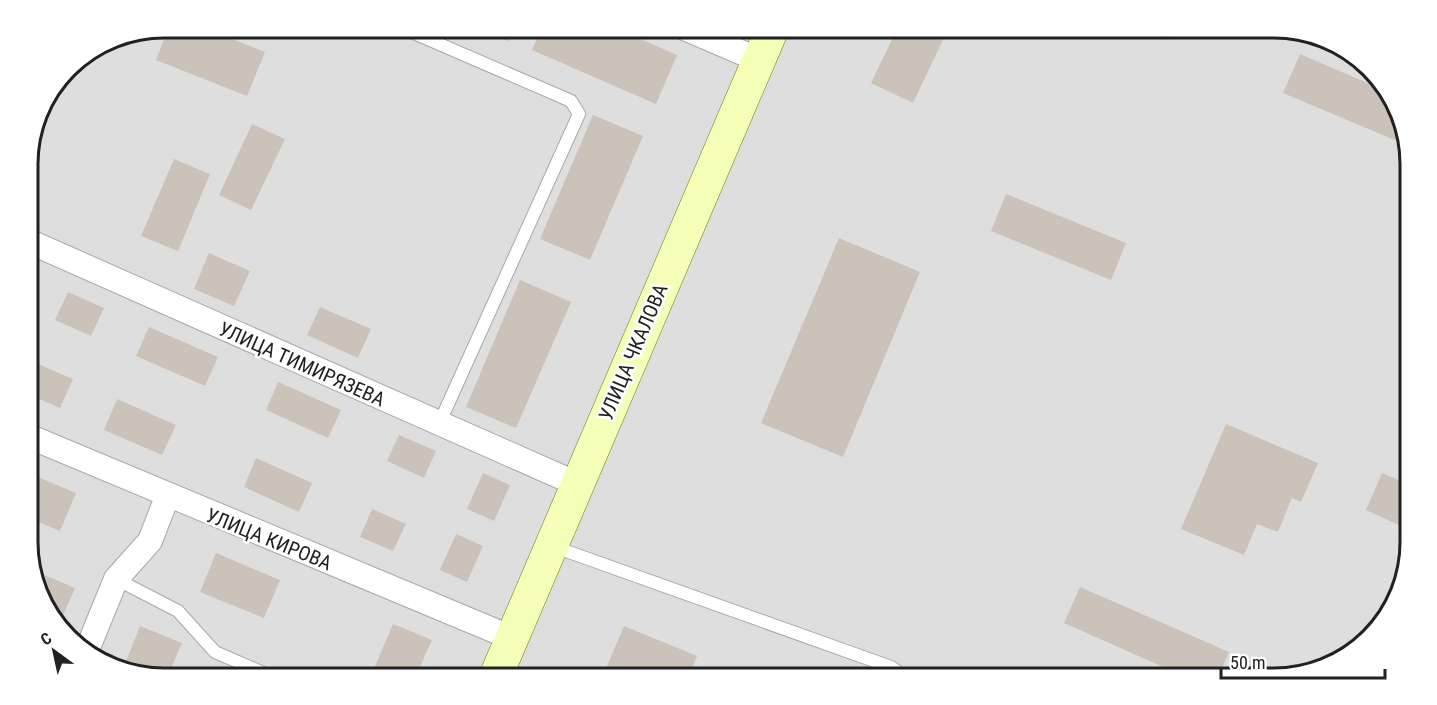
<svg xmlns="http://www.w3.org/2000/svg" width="1437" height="705" viewBox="0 0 1437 705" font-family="'Roboto Condensed',sans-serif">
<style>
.residential{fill:#dfdede}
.building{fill:#cbc2b9}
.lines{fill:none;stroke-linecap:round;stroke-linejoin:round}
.service-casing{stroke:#a8a8a8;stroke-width:14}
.minor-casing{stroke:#a8a8a8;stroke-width:26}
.secondary-casing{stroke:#688000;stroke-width:34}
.service{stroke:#fff;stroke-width:12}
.minor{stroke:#fff;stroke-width:24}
.secondary{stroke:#f6ffb8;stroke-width:33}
.labels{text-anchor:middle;stroke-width:5;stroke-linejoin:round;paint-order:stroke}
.street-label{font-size:20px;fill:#212121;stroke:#fff}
.rim{fill:none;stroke:#212121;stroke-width:3}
</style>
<rect width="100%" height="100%" fill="#f2efe7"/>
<path class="residential" d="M 164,27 L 1273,27 L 1334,41 L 1382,81 L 1409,146 L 1410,542 L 1396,602 L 1350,655 L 1282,678 L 164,678 L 103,664 L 55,624 L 28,560 L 27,154 L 41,103 L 73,61 L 112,37 Z"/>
<path class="building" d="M 169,27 L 202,27 L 265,52 L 247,96 L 156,60 Z
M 475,27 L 514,27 L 508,41 Z
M 542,27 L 613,27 L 677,55 L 656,104 L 532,50 Z
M 898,27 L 949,27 L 913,103 L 871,83 Z
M 1138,27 L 1174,27 L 1168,40 Z
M 1300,54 L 1386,91 L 1409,146 L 1283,93 Z
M 593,115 L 643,136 L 590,260 L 540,239 Z
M 252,124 L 285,139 L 251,210 L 219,195 Z
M 174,159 L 210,174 L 178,251 L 141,236 Z
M 1006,194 L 1126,243 L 1111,280 L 991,231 Z
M 839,238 L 920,272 L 843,457 L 761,423 Z
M 209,253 L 250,271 L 234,306 L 194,289 Z
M 520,280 L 571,302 L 516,428 L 466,407 Z
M 68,292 L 104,308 L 91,336 L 55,320 Z
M 320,307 L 371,329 L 358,358 L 307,335 Z
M 149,327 L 218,357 L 205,386 L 136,356 Z
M 38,364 L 73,379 L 60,408 L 28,394 L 28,387 Z
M 278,382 L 341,410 L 328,438 L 266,410 Z
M 117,399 L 176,425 L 162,455 L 104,430 Z
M 1226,424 L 1318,463 L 1301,502 L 1292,498 L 1278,532 L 1257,524 L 1244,555 L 1181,529 Z
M 399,435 L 436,451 L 424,478 L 387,461 Z
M 256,458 L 312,483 L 299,512 L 244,487 Z
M 28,473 L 76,493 L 60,531 L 28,518 Z
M 483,473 L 510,485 L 494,521 L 467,509 Z
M 1382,473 L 1410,485 L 1410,530 L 1366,510 Z
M 372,509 L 406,524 L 393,551 L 360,537 Z
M 456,534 L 483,546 L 467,582 L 440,570 Z
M 216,553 L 280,580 L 264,618 L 200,592 Z
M 35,571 L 75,588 L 58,627 L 55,624 Z
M 1080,587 L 1229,652 L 1218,678 L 1188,678 L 1064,623 Z
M 393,624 L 432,640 L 415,678 L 370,678 Z
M 140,626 L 182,643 L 167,678 L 123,669 Z
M 624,626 L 697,656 L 688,678 L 602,678 Z"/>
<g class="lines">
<g class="service-casing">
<path id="service" d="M 400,27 L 562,97 L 571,101 L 579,114 L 439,424
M 552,546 L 891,667 L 907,678
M 116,579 L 178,611 L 215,652 L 275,678"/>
</g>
<g class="minor-casing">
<path id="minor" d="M 682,27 L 759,60
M 28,241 L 577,484
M 28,436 L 512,638
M 87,650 L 116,579 L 150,541 L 167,497"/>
</g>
<g class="secondary-casing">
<path id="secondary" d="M 495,678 L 773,27"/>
</g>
<use href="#service" class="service"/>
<use href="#minor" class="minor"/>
<use href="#secondary" class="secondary"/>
</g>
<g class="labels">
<g class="street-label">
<text transform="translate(633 352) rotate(-67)" y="7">УЛИЦА ЧКАЛОВА</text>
<text transform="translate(302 364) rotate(24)" y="7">УЛИЦА ТИМИРЯЗЕВА</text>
<text transform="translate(269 539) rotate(22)" y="7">УЛИЦА КИРОВА</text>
</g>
</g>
<path d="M0 0H1437V705H0ZM164 38H1274A126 126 0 0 1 1400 164V542A126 126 0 0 1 1274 668H164A126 126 0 0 1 38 542V164A126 126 0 0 1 164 38Z" fill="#fff" fill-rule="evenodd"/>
<path class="rim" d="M164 38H1274A126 126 0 0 1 1400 164V542A126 126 0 0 1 1274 668H164A126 126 0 0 1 38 542V164A126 126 0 0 1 164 38Z"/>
<g transform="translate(54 651) rotate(327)" stroke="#ffffff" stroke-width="4.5" paint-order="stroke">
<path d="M0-4.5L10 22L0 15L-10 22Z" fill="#212121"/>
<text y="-9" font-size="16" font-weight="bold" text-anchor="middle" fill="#212121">С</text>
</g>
<path d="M1221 669v9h164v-9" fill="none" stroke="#212121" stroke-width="3"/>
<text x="1230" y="669" font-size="18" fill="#212121" stroke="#ffffff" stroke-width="4.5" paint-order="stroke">50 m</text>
</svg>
